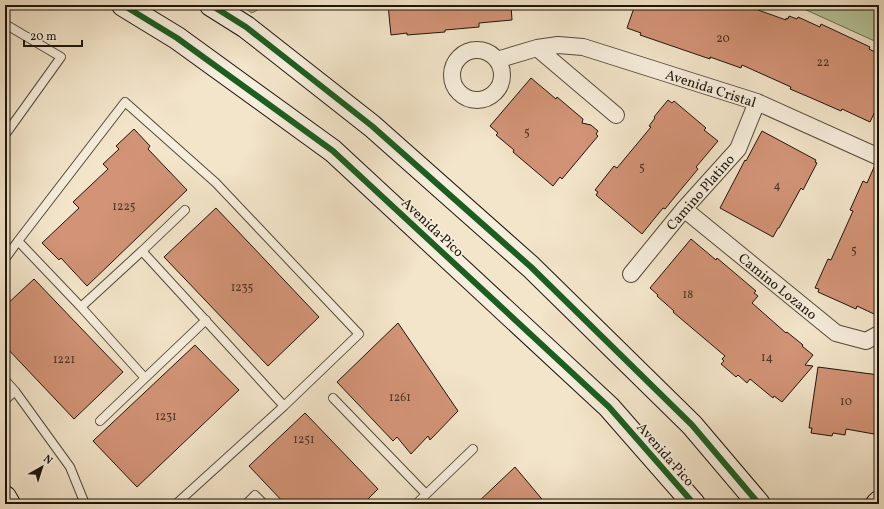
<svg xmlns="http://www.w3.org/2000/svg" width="884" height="509" viewBox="0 0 884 509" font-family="Vollkorn,serif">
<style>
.green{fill:#b5c69b;stroke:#6a6e53}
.building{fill:#d29376;stroke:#1e150b}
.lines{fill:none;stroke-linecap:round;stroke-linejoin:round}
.lane-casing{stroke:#53493b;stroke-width:10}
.street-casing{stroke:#53493b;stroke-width:18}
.secondary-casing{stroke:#1e150b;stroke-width:24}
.lane{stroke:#f7eedd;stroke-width:8}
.street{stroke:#f7eedd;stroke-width:16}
.secondary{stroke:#f7eedd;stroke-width:22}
.cycleway-casing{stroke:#f7eedd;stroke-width:8}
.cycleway{stroke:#1b5e20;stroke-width:6}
.labels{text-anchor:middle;stroke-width:3.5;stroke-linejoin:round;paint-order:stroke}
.number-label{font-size:12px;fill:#4b3426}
.street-label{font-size:14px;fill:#1e150b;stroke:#f7eedd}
</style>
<rect width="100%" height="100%" fill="#f3e5ca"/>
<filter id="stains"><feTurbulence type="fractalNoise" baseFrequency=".005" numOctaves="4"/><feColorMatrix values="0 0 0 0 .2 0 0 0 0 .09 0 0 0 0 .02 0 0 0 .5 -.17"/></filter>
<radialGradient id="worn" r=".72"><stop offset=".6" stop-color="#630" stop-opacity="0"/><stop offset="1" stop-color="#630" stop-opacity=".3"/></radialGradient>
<path class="green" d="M 240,5 L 266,5 L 252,13 Z
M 792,5 L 879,5 L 879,43 L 804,9 Z"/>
<path class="building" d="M 388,5 L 511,5 L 512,20 L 479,23 L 479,27 L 445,30 L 445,32 L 407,35 L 407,33 L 391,35 Z
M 635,5 L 760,5 L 758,10 L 786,20 L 786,18 L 788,19 L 789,16 L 797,19 L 798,17 L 820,27 L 821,24 L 870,47 L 869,49 L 879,54 L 879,103 L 870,122 L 842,109 L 841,111 L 809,97 L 790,89 L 791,87 L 742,65 L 741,68 L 710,57 L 710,59 L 640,35 L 641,33 L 627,28 Z
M 531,78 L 556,99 L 557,97 L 583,119 L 582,123 L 591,125 L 598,131 L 596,134 L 598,136 L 562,179 L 560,177 L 553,186 L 513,152 L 514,150 L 496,135 L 498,133 L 490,126 Z
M 668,100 L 672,103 L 674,101 L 706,128 L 704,130 L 718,141 L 696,167 L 698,169 L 678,193 L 665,209 L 663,208 L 642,234 L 596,195 L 598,192 L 595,190 L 614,166 L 617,168 L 651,127 L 649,126 L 655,118 L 654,117 Z
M 134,129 L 150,146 L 148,149 L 187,190 L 87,286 L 61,258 L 59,260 L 42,243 L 79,208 L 73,202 L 108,169 L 103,164 L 119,149 L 116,146 Z
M 762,131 L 816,160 L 815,162 L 817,163 L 803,190 L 801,188 L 779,228 L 778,228 L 773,237 L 720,208 L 745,160 L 746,161 Z
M 875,165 L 879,166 L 879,303 L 874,314 L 857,306 L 856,309 L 818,292 L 819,289 L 815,288 L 828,259 L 831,260 L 853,211 L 850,210 L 863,181 L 867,183 Z
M 216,208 L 319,317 L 268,366 L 164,257 Z
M 691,239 L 716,260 L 717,258 L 756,291 L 754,293 L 758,296 L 752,303 L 786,333 L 787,332 L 803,345 L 802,346 L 813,355 L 805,365 L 813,366 L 782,402 L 774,396 L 773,398 L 750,379 L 747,383 L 738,375 L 736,377 L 721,364 L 724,361 L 722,359 L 725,356 L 673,312 L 674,311 L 657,296 L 658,295 L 650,288 Z
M 34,279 L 123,372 L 74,419 L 5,346 L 5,306 Z
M 398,323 L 458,411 L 430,440 L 428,436 L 411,454 L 397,437 L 393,441 L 337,382 Z
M 195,345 L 239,390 L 137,487 L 93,441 Z
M 818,367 L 879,375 L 879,431 L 875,431 L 874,434 L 846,429 L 845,435 L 833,433 L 832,436 L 811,433 L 812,428 L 809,428 Z
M 305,413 L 378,489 L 363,504 L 285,504 L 249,466 Z
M 515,467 L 546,504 L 476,504 Z"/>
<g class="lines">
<g class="lane-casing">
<path id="lane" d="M 5,24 L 61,57 L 5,135
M 18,241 L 81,307 L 142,251 L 284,406
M 142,251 L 185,210
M 5,259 L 18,241 L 125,102 L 216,183 L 359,334 L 284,406 L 176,504
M 81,307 L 145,378
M 5,380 L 15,391 L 5,400
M 15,391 L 70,467 L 85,504
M 333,398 L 426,494
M 100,421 L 206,320
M 246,504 L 255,495 L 264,504
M 416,504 L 473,449"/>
</g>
<g class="street-casing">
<path id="street" d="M 537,48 L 616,115
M452 75a25 25 0 1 1 50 0a25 25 0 1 1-50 0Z
M 497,60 L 537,48 L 558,45 L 583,47 L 757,102 L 879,157
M 684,209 L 836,333 L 866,341 L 879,334
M 631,274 L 684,209 L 738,149 L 757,102"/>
</g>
<g class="secondary-casing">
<path id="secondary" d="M 123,5 L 177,38 L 333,151 L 609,407 L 694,504
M 211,5 L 246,27 L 372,126 L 531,267 L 692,425 L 759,504
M 5,497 L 9,504
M 877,504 L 879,502"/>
</g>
<use href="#lane" class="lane"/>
<use href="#street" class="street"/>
<use href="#secondary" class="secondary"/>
<g class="cycleway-casing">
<path id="cycleway" d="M 123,5 L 177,38 L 333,151 L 609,407 L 694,504
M 211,5 L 246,27 L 372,126 L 531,267 L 692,425 L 759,504"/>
</g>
<use href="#cycleway" class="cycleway"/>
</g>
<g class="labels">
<g class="number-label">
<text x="723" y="42">20</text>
<text x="823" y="66">22</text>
<text x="527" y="136">5</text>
<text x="642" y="171">5</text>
<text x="777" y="189">4</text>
<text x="124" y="210">1225</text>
<text x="854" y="254">5</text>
<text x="242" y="291">1235</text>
<text x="688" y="298">18</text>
<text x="767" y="361">14</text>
<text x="64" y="363">1221</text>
<text x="400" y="401">1261</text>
<text x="846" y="405">10</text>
<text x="166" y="420">1231</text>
<text x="304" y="443">1251</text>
</g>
<g class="street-label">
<text transform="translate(711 88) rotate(18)" y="5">Avenida Cristal</text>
<text transform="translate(700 192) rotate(-49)" y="5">Camino Platino</text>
<text transform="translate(433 227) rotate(43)" y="5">Avenida Pico</text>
<text transform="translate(778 286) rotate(39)" y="5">Camino Lozano</text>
<text transform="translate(666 454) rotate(49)" y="5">Avenida Pico</text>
</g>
</g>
<rect width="884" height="509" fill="none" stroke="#f3e5ca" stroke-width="20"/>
<rect x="6" y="6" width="872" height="497" fill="none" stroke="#1e150b" stroke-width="2"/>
<rect x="10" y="10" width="864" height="489" fill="none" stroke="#1e150b"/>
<g transform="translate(42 467) rotate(39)" stroke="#f7eedd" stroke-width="3" paint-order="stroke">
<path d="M0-3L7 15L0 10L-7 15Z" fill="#1e150b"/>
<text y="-6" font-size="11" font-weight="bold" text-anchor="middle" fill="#1e150b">N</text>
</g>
<path d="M24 40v6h58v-6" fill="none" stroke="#1e150b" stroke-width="2"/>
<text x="30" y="40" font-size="12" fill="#1e150b" stroke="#f7eedd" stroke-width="3" paint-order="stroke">20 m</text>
<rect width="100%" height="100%" filter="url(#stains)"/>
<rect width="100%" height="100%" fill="url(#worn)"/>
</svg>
